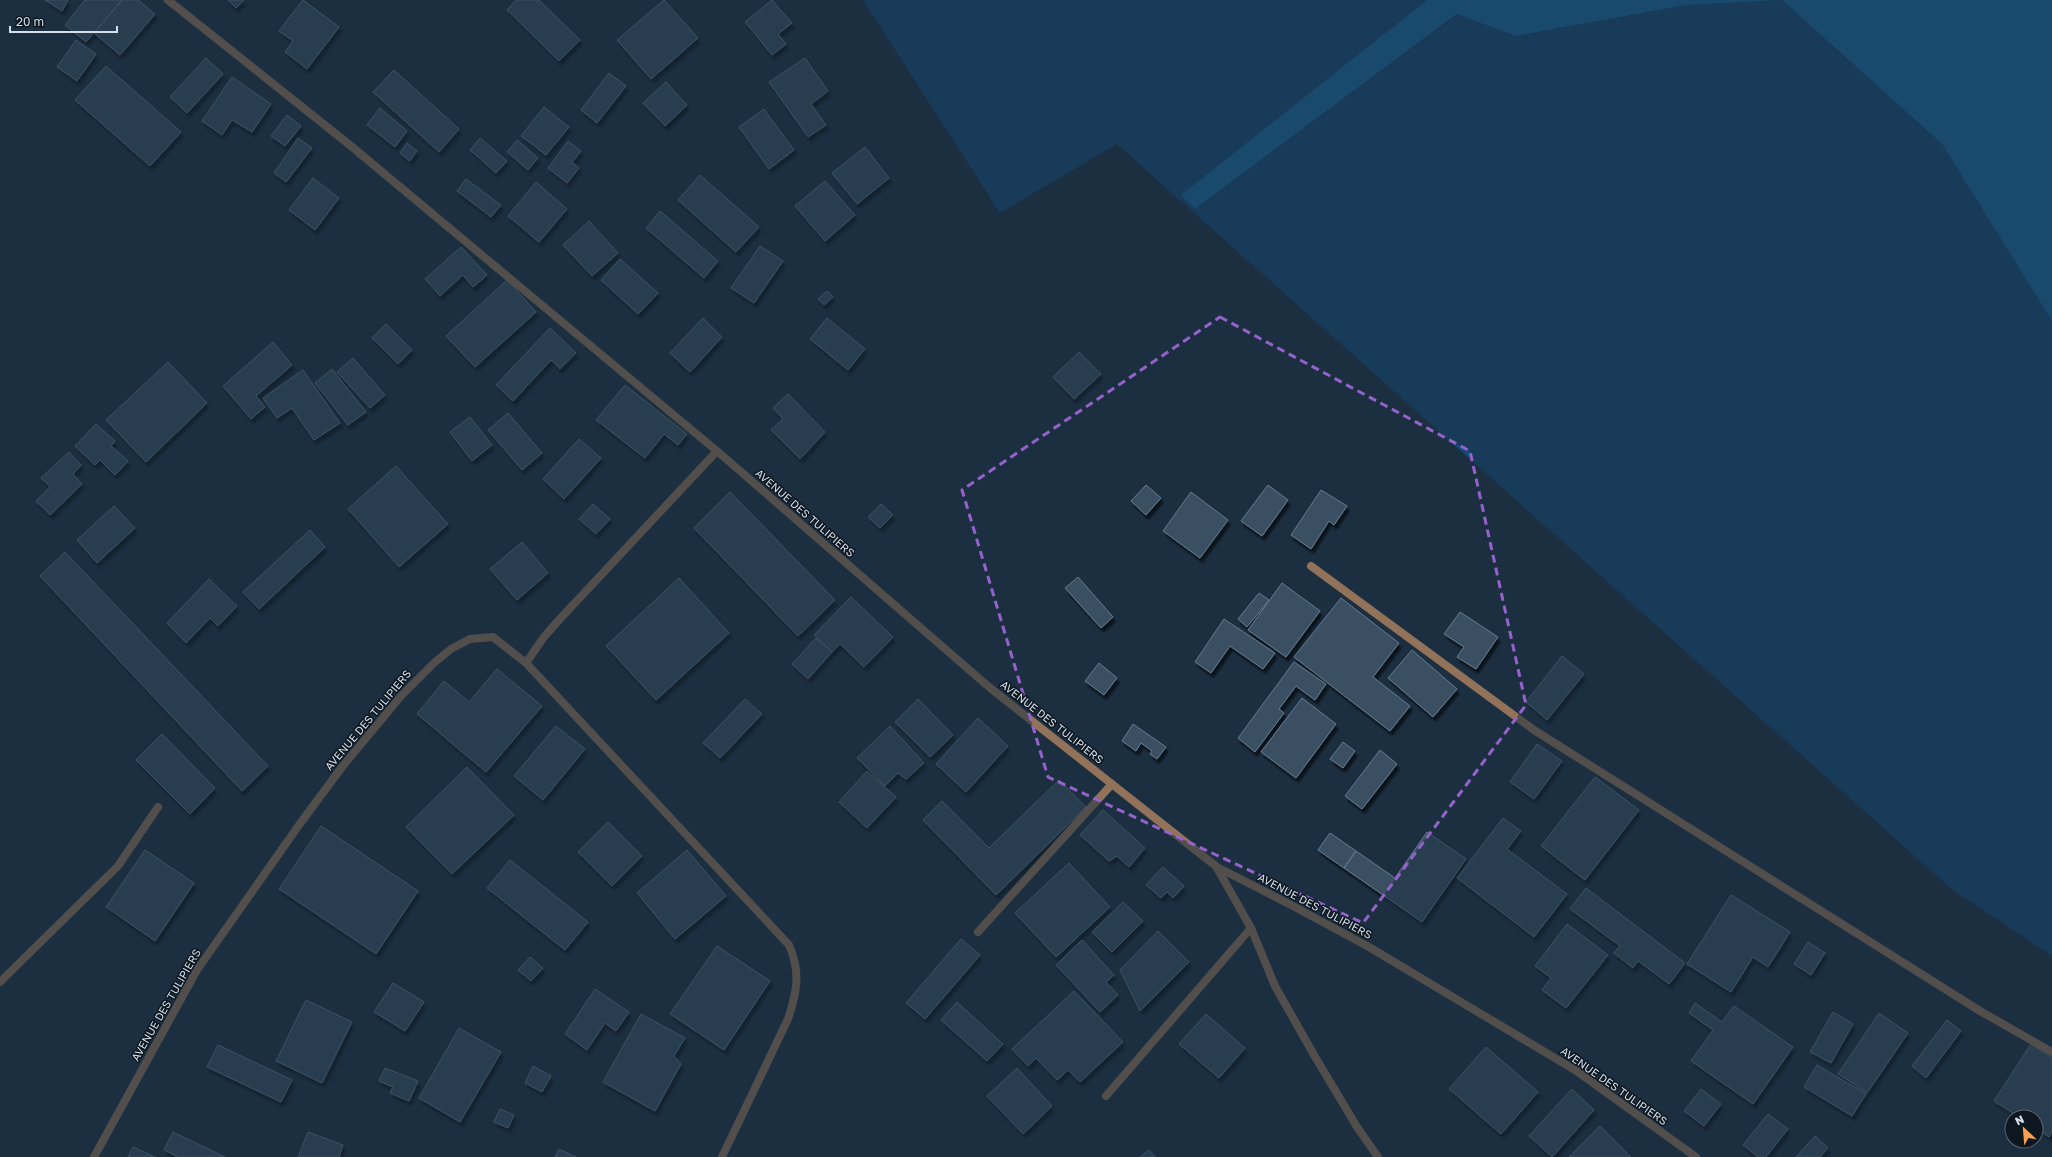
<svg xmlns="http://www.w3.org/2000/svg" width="2052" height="1157" viewBox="0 0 2052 1157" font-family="'Golos Text',sans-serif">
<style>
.green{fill:#124a75}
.water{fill:#1968a4}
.building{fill:#3a4f62;stroke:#657b90;filter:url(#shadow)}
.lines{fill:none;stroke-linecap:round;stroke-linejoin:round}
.service{stroke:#92735a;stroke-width:8}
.minor{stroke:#92735a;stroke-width:8}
.marked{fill:none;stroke:#9562cc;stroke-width:3;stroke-dasharray:8 5;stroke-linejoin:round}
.labels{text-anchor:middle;stroke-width:3;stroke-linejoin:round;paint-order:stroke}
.street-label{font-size:11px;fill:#d3dfeb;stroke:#0e171f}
</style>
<defs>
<filter id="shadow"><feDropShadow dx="2.5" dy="4.5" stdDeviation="1" flood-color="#0009"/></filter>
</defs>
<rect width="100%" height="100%" fill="#1c2f41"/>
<path class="green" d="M 863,0 L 1427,0 L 1182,195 L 1195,209 L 1458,14 L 1517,36 L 1687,5 L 1782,0 L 1942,144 L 2052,321 L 2052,956 L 1954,891 L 1117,144 L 1000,213 Z"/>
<path class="water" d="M 1427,0 L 2052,0 L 2052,321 L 1942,144 L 1782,0 L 1687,5 L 1516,36 L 1457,14 L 1195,209 L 1181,195 Z"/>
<path class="building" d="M 45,0 L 68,0 L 62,11 Z
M 85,0 L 122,0 L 86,42 L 65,25 Z
M 122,0 L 138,0 L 155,14 L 120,55 L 94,33 Z
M 228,0 L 244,0 L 236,8 Z
M 303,0 L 339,27 L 307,69 L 285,52 L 293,41 L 279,31 Z
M 516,0 L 539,0 L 580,40 L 559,61 L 507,10 Z
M 664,0 L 698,38 L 651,79 L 617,40 Z
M 772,0 L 792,23 L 778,34 L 786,44 L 772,55 L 745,22 Z
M 76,40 L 96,54 L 77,81 L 57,67 Z
M 206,58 L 223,74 L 187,113 L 170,97 Z
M 805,58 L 828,91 L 811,104 L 826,125 L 808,137 L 769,82 Z
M 106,66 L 181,132 L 150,166 L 75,100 Z
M 394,70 L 459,129 L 439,152 L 373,92 Z
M 609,73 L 626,86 L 597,123 L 581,110 Z
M 232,77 L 271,104 L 252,132 L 232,120 L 222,135 L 202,121 Z
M 666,82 L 687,105 L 665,126 L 643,103 Z
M 544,107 L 569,127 L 546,155 L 521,136 Z
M 380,108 L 407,131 L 395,147 L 367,125 Z
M 764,109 L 794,150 L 769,169 L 739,127 Z
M 287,115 L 301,126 L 285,146 L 271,136 Z
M 298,138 L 312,148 L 286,182 L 274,173 Z
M 480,138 L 507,161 L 496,173 L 470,150 Z
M 517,140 L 538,158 L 528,170 L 507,152 Z
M 568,141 L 581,151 L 572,162 L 579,168 L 567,183 L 548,168 Z
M 407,143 L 417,151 L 410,161 L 400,153 Z
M 865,147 L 889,178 L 857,204 L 832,173 Z
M 700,175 L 759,227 L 736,252 L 678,200 Z
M 313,178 L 339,198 L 315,230 L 289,210 Z
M 466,179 L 501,205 L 491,217 L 457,191 Z
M 825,181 L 855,215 L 825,241 L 795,206 Z
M 536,182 L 567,209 L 539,242 L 508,216 Z
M 660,211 L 718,261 L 704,278 L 646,228 Z
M 589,221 L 618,253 L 592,276 L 563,245 Z
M 760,246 L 783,261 L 754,303 L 731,288 Z
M 461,247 L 487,275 L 473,287 L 463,275 L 440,296 L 425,279 Z
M 620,259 L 658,293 L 638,314 L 601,280 Z
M 507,280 L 536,312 L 475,367 L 446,336 Z
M 827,291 L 833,297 L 824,305 L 818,299 Z
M 703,318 L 722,337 L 690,372 L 670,353 Z
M 827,318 L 865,349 L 848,370 L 810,339 Z
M 386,324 L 412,350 L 398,364 L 372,338 Z
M 550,328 L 576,353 L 560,369 L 551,360 L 513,401 L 496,385 Z
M 273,342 L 292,365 L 256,396 L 265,407 L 251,419 L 223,386 Z
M 1079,352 L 1101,374 L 1074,399 L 1053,377 Z
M 353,358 L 385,395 L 370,408 L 337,372 Z
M 168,362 L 207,403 L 146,462 L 106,420 Z
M 332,369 L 366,412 L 348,425 L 315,383 Z
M 303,370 L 340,423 L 314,440 L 292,408 L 277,418 L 263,398 Z
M 625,385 L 687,434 L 678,445 L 664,434 L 645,458 L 596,420 Z
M 788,394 L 825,432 L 800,459 L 771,430 L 783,419 L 773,408 Z
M 508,413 L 542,453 L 522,470 L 488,430 Z
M 470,417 L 492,445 L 472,461 L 450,432 Z
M 96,424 L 115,441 L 111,446 L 128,461 L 115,475 L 100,460 L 95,465 L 75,446 Z
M 579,439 L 601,458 L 564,499 L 543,479 Z
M 69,452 L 81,465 L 73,474 L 82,484 L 50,515 L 36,501 L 50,487 L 41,478 Z
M 396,466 L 448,524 L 399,567 L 348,509 Z
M 1146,485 L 1161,498 L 1146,515 L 1131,501 Z
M 1268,485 L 1288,500 L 1262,536 L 1241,521 Z
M 1321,490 L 1347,506 L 1334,525 L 1329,521 L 1311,549 L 1291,535 Z
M 730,492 L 835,600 L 798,636 L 694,528 Z
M 1191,492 L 1228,520 L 1200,558 L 1163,531 Z
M 593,504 L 610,519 L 596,534 L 579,519 Z
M 881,504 L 893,515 L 880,528 L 868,517 Z
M 114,506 L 135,528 L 97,563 L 77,540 Z
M 310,530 L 325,547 L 259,609 L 243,592 Z
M 522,542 L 548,573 L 517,600 L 490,569 Z
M 65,552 L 268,766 L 242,791 L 40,576 Z
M 1078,577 L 1113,617 L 1101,628 L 1065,588 Z
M 679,578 L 729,633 L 656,700 L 606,646 Z
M 209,579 L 237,606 L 218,626 L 210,618 L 186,643 L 167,623 Z
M 1282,583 L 1320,611 L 1286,657 L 1248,630 Z
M 1259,593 L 1269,600 L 1247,627 L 1238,619 Z
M 851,597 L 893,637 L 864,667 L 840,644 L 832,652 L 814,635 Z
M 1341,598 L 1399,643 L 1373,677 L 1410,706 L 1390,731 L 1294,657 Z
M 1460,612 L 1498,637 L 1476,669 L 1457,657 L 1464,647 L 1444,634 Z
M 1224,619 L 1275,653 L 1263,669 L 1230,646 L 1211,673 L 1195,662 Z
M 816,638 L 832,652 L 808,679 L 792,664 Z
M 1412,650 L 1457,689 L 1433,717 L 1388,678 Z
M 1562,656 L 1584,674 L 1547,720 L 1526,702 Z
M 1294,662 L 1326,684 L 1315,700 L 1296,686 L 1279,709 L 1284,713 L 1255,752 L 1238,738 Z
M 1099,663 L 1117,678 L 1104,695 L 1085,681 Z
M 497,669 L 542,706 L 486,772 L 417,714 L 444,681 L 469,702 Z
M 1302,698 L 1336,724 L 1296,778 L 1261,752 Z
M 745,699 L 762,714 L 720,758 L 703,743 Z
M 918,699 L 953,735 L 930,757 L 895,722 Z
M 978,718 L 1008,746 L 966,792 L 936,764 Z
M 1133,724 L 1166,747 L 1157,759 L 1150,754 L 1152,751 L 1141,743 L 1136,751 L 1122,741 Z
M 556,726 L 585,749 L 543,800 L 514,776 Z
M 890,726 L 924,763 L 906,779 L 898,773 L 885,786 L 857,758 Z
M 162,734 L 215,788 L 190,814 L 136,760 Z
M 1343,742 L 1355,751 L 1343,768 L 1330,759 Z
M 1537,744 L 1562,761 L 1534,799 L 1510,782 Z
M 1380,750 L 1397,764 L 1362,809 L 1345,796 Z
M 467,767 L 514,815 L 452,874 L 406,827 Z
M 867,771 L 896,797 L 867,828 L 839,802 Z
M 1595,777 L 1639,810 L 1585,880 L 1541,846 Z
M 1059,780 L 1086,807 L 996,895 L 923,820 L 942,801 L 989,848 Z
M 1103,810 L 1145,848 L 1129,867 L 1117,856 L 1109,861 L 1080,835 Z
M 1503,818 L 1521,831 L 1507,849 L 1567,894 L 1534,937 L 1457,878 Z
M 608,822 L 642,856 L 612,886 L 578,852 Z
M 321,826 L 418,891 L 376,954 L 279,889 Z
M 1427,832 L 1466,859 L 1422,922 L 1344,868 L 1356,851 L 1395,878 Z
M 1330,833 L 1356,851 L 1344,868 L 1318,850 Z
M 145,850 L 194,883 L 155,941 L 106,907 Z
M 687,850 L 726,896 L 675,939 L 637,893 Z
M 510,860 L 588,922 L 565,950 L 487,888 Z
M 1069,863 L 1110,907 L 1056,957 L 1015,913 Z
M 1163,867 L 1184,886 L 1173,898 L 1167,892 L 1161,898 L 1146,885 Z
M 1586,888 L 1685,963 L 1669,984 L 1638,961 L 1633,968 L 1614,953 L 1620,946 L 1570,909 Z
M 1731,895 L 1790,932 L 1768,967 L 1753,957 L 1731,992 L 1687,964 Z
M 1123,902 L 1143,921 L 1112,952 L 1092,932 Z
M 1567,924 L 1608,955 L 1566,1008 L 1542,990 L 1551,978 L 1535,966 Z
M 1158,931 L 1189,962 L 1140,1011 L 1120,970 Z
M 961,939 L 980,955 L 925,1019 L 906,1003 Z
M 1082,940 L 1114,975 L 1106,982 L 1118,995 L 1100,1012 L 1056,965 Z
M 1808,942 L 1825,953 L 1811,975 L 1794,964 Z
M 717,946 L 770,981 L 724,1050 L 670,1014 Z
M 530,957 L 543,968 L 531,981 L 518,970 Z
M 393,983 L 424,1002 L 405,1031 L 374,1012 Z
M 595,989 L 629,1012 L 616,1031 L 605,1023 L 587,1050 L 565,1034 Z
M 1074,991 L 1123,1042 L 1080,1082 L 1068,1070 L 1057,1080 L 1036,1058 L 1028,1066 L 1012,1049 Z
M 306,1000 L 352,1022 L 322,1083 L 276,1061 Z
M 957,1002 L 1003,1044 L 987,1061 L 941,1020 Z
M 1695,1003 L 1722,1022 L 1734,1006 L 1793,1047 L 1753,1104 L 1691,1061 L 1713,1030 L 1689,1013 Z
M 1833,1012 L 1853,1024 L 1831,1063 L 1810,1052 Z
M 1879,1013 L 1908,1033 L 1867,1093 L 1838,1074 Z
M 641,1014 L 685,1038 L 674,1056 L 681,1064 L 655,1111 L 603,1082 Z
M 1206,1014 L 1245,1048 L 1219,1078 L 1179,1044 Z
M 1947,1020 L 1961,1031 L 1926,1078 L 1912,1066 Z
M 459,1028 L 501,1052 L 460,1122 L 419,1098 Z
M 2031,1044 L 2052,1058 L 2052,1132 L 2049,1137 L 2036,1128 L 2036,1117 L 2019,1117 L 1994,1101 Z
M 218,1045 L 292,1080 L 281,1102 L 207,1067 Z
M 1486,1047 L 1538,1092 L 1501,1134 L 1449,1089 Z
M 1817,1065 L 1866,1094 L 1852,1116 L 1804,1087 Z
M 533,1066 L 551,1076 L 542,1092 L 525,1083 Z
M 385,1068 L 418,1081 L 409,1101 L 390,1093 L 393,1087 L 379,1081 Z
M 1017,1068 L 1052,1106 L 1023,1134 L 987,1096 Z
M 1572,1089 L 1594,1110 L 1552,1157 L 1529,1136 Z
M 1701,1089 L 1721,1104 L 1704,1126 L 1684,1111 Z
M 500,1109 L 514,1115 L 508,1128 L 494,1122 Z
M 1768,1114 L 1788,1129 L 1766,1157 L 1758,1157 L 1743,1145 Z
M 1600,1126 L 1631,1157 L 1569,1157 Z
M 173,1132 L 225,1157 L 178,1157 L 164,1150 Z
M 308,1132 L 343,1145 L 339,1157 L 298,1157 Z
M 1815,1136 L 1828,1148 L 1820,1157 L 1796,1157 Z
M 133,1147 L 155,1157 L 128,1157 Z
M 559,1149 L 576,1157 L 555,1157 Z
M 1149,1150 L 1155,1157 L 1140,1157 Z"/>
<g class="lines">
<path class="service" d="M 978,932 L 1112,784
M 0,982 L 118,866 L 158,807
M 1106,1096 L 1251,928"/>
<path class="minor" d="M 168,0 L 351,146 L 717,451 L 989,687 L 1217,867 L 1293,906 L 1369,947 L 1575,1070 L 1696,1157
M 1311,566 L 1534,730 L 1980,1011 L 2052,1052
M 526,663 L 544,637 L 558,621 L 717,451
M 1217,868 L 1251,928 L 1275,986 L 1314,1055 L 1357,1127 L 1378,1157
M 94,1157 L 197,970 L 299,825 L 342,767 L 401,696 L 435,662 L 451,649 L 470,639 L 493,637 L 526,663 L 789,945 C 801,972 797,992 788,1019 L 722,1157"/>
</g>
<path d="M0 0H2052V1157H0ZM 1220,317 L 1470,451 L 1526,705 L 1363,923 L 1048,777 L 962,490 Z" fill="#1c2f41" fill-opacity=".55" fill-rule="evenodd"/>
<path class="marked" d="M 1220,317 L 1470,451 L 1526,705 L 1363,923 L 1048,777 L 962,490 Z"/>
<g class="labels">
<g class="street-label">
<text transform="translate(805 513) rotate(41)" y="4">AVENUE DES TULIPIERS</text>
<text transform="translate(368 720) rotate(-50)" y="4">AVENUE DES TULIPIERS</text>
<text transform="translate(1052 722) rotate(38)" y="4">AVENUE DES TULIPIERS</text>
<text transform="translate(1315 906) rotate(28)" y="4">AVENUE DES TULIPIERS</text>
<text transform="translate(166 1005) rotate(-60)" y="4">AVENUE DES TULIPIERS</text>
<text transform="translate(1614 1086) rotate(35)" y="4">AVENUE DES TULIPIERS</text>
</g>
</g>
<g transform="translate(2024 1129) rotate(334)"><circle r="19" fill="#0e171f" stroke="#5d6771"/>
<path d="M0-3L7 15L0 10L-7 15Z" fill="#fa9f4f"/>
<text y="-6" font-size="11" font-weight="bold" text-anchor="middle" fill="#d3dfeb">N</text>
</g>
<path d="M10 26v6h107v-6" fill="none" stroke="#d3dfeb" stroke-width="2"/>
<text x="16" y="26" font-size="12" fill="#d3dfeb" stroke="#0e171f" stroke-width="3" paint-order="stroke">20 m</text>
</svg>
